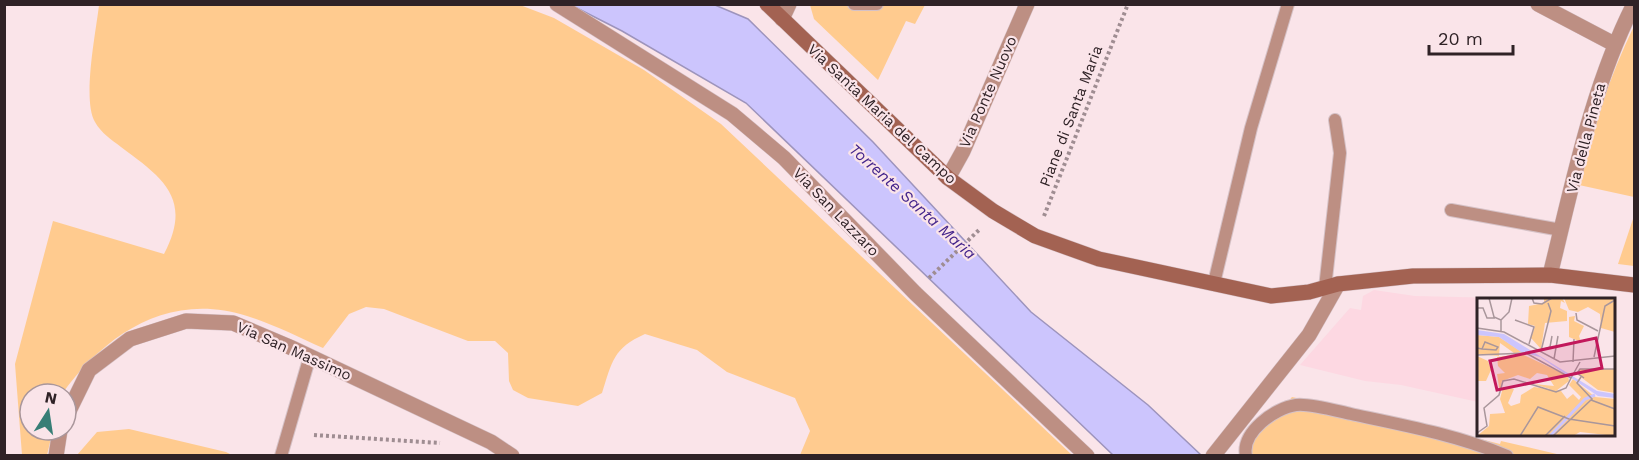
<svg xmlns="http://www.w3.org/2000/svg" width="1639" height="460" viewBox="0 0 1639 460" font-family="'Work Sans',sans-serif">
<style>
.built{fill:#fdd8e2}
.green{fill:#ffcb8f}
.water{fill:#ccc5fd;stroke:#9d94bc;stroke-width:1.5}
.lines{fill:none;stroke-linecap:round;stroke-linejoin:round}
.lane-casing{stroke:#d5c1c6;stroke-width:14}
.street-casing{stroke:#d5c1c6;stroke-width:16}
.secondary-casing{stroke:#d5c1c6;stroke-width:16}
.path{stroke:#9f8d92;stroke-width:4;stroke-dasharray:3 3;stroke-linecap:butt}
.lane{stroke:#bd8f83;stroke-width:12}
.street{stroke:#bd8f83;stroke-width:15}
.secondary{stroke:#a36252;stroke-width:15}
.labels{text-anchor:middle;stroke-width:4.5;stroke-linejoin:round;paint-order:stroke}
.street-label{font-size:15px;fill:#2f2226;stroke:#fae4e9}
.water-label{font-size:16px;font-style:italic;fill:#43248b;stroke:#fae4e9}
.inset-river{fill:none;stroke:#ccc5fd;stroke-width:3}
.inset-road{fill:none;stroke:#a9969b;stroke-width:1.5}
.view{fill:#c2185b;fill-opacity:0.15;stroke:#c2185b;stroke-width:3}
.inset-edge{fill:none;stroke:#2f2226;stroke-width:3}
</style>
<rect width="100%" height="100%" fill="#fae4e9"/>
<path class="built" d="M 1374,290 L 1415,296 L 1501,298 L 1478,300 L 1478,402 L 1401,385 L 1365,381 L 1300,365 L 1350,308 L 1361,310 L 1363,296 Z"/>
<path class="green" d="M 99,5 L 520,5 L 554,18 L 644,70 L 721,124 L 1072,455 L 800,455 L 810,431 L 795,398 L 727,372 L 697,350 L 645,334 C 613,348 612,362 602,393 L 578,406 L 528,398 L 513,390 L 509,381 L 508,353 L 495,341 L 468,341 L 384,309 L 366,307 L 349,314 L 323,348 C 298,337 273,324 247,316 C 169,291 105,334 62,394 L 30,394 L 30,430 L 53,430 L 47,455 L 22,455 L 15,364 L 53,221 L 164,254 C 193,199 163,178 121,147 C 112,140 101,133 95,122 C 82,100 96,32 99,5 Z
M 810,5 L 925,5 L 915,24 L 906,21 L 878,80 L 814,19 Z
M 1634,26 L 1634,197 L 1579,185 C 1592,129 1609,78 1634,26 Z
M 1634,216 L 1634,266 L 1618,264 Z
M 1292,397 L 1421,424 L 1500,444 L 1501,441 L 1561,455 L 1247,456 L 1250,445 Z
M 129,429 L 226,452 L 232,455 L 77,455 L 97,432 Z"/>
<path class="water" d="M 571,5 L 715,5 L 748,19 L 873,142 L 1031,312 L 1148,405 L 1201,455 L 1113,455 L 746,103 L 622,31 Z"/>
<g class="lines">
<g class="lane-casing">
<path id="lane" d="M 854,4 L 877,4
M 1451,210 L 1561,230
M 1214,283 L 1251,128 L 1288,4
M 1325,288 L 1340,153 L 1335,120
M 281,456 L 310,356
M 1246,456 C 1241,432 1275,408 1296,405 C 1309,403 1337,411 1351,414 C 1403,425 1457,435 1507,456"/>
</g>
<g class="street-casing">
<path id="street" d="M 557,4 L 732,114 L 784,158 L 915,293 L 1087,456
M 1538,4 L 1614,44
M 782,19 L 789,4
M 948,178 L 963,151 L 1027,4
M 1550,275 C 1573,183 1591,89 1634,4
M 66,417 L 89,370 L 130,339 L 186,321 L 233,323 L 292,348 L 491,442 L 512,456
M 56,456 L 60,430
M 1213,456 L 1309,335 L 1338,284"/>
</g>
<g class="secondary-casing">
<path id="secondary" d="M 767,4 L 948,178 L 993,211 L 1035,236 L 1099,259 L 1271,296 L 1309,292 L 1338,284 L 1413,276 L 1550,275 L 1634,285"/>
</g>
<path class="path" d="M 1044,216 L 1128,4
M 929,278 L 980,229
M 314,435 L 440,443"/>
<use href="#lane" class="lane"/>
<use href="#street" class="street"/>
<use href="#secondary" class="secondary"/>
</g>
<g class="labels">
<g class="street-label">
<text transform="translate(988 92) rotate(-66)" y="5">Via Ponte Nuovo</text>
<text transform="translate(882 114) rotate(43)" y="5">Via Santa Maria del Campo</text>
<text transform="translate(1071 116) rotate(-69)" y="5">Piane di Santa Maria</text>
<text transform="translate(1586 138) rotate(-75)" y="5">Via della Pineta</text>
<text transform="translate(836 212) rotate(46)" y="5">Via San Lazzaro</text>
<text transform="translate(294 351) rotate(24)" y="5">Via San Massimo</text>
</g>
<g class="water-label">
<text transform="translate(913 201) rotate(42)" y="6">Torrente Santa Maria</text>
</g>
</g>
<g transform="translate(1477 298)">
<rect width="138" height="138" fill="#fae4e9"/>
<path d="M 67,0 L 85,0 L 88,5 L 84,3 L 83,10 L 90,13 L 90,23 L 68,25 L 64,51 L 54,40 L 58,28 L 51,26 L 52,8 L 67,5 ZM 87,0 L 138,0 L 138,34 L 124,30 L 123,16 L 111,9 L 101,14 L 92,12 ZM 98,18 L 97,23 L 107,28 L 102,38 L 104,44 L 92,39 L 92,19 ZM 0,37 L 22,39 L 45,54 L 37,55 L 23,45 L 22,58 L 0,56 ZM 45,56 L 91,78 L 92,83 L 79,93 L 57,86 L 77,88 L 70,77 L 60,75 L 53,81 L 41,77 L 25,83 L 23,95 L 20,76 L 28,75 L 21,68 L 20,59 ZM 0,58 L 11,63 L 14,72 L 9,83 L 0,83 ZM 102,71 L 138,71 L 138,95 L 121,92 L 101,77 ZM 96,81 L 118,99 L 138,101 L 138,138 L 103,134 L 96,138 L 0,138 L 12,128 L 13,116 L 28,115 L 23,101 L 26,89 L 37,91 L 31,105 L 34,108 L 43,105 L 44,97 L 57,89 L 84,93 L 90,101 L 96,96 L 102,102 L 104,99 L 92,87 Z" fill="#ffcb8f"/>
<path d="M 0,32 L 27,36 L 120,93 L 138,96 L 138,100 L 121,98 L 63,59 L 44,54 L 22,39 L 0,37 Z" fill="#ccc5fd"/>
<path class="inset-river" d="M 73,138 L 108,101 L 118,97"/>
<path class="inset-road" d="M 12,0 L 17,19 L 24,22 L 24,33M 55,0 L 57,5 L 65,6 L 75,0M 0,10 L 6,10 L 10,20 L 18,20M 99,15 L 100,22 L 121,33M 24,22 L 32,14 L 35,0M 38,22 L 57,29 L 52,46M 0,30 L 27,34 L 83,64 L 138,58M 0,50 L 5,51 L 19,52 L 21,49 L 8,44 L 5,51M 64,52 L 73,49 L 75,38M 64,53 L 74,13 L 71,5M 0,57 L 49,55 L 94,80 L 103,64M 117,59 L 128,8 L 138,2M 77,61 L 81,38M 96,64 L 97,41M 107,80 L 100,75 L 103,71 L 138,71M 114,102 L 138,111M 0,135 L 10,128 L 7,110 L 22,97 L 26,83 L 37,81 L 79,94 L 89,90 L 94,80M 43,138 L 61,109 L 92,121 L 138,128M 68,138 L 88,118M 76,138 L 115,101 L 100,85 L 104,79"/>
<path class="view" d="M 119,40 L 125,70 L 20,92 L 13,63 Z"/>
<rect width="138" height="138" class="inset-edge"/>
</g>
<rect width="1639" height="460" fill="none" stroke="#2f2226" stroke-width="12"/>
<g transform="translate(48 412) rotate(12)"><circle r="28" fill="#fae4e9" stroke="#a9969b" stroke-width="1.5"/>
<path d="M0-4.5L10 22L0 15L-10 22Z" fill="#377e76"/>
<text y="-9" font-size="16" font-weight="bold" text-anchor="middle" fill="#2f2226">N</text>
</g>
<path d="M1429 45v9h84v-9" fill="none" stroke="#2f2226" stroke-width="3"/>
<text x="1438" y="45" font-size="18" fill="#2f2226" stroke="#fae4e9" stroke-width="4.5" paint-order="stroke">20 m</text>
</svg>
